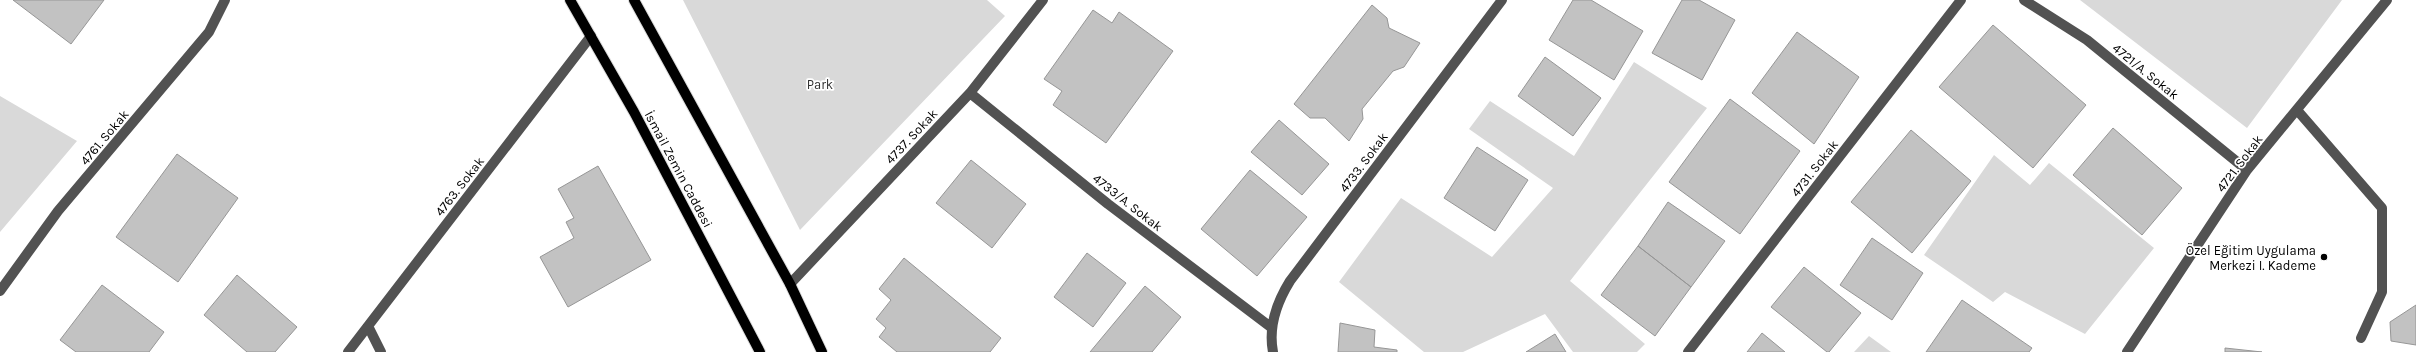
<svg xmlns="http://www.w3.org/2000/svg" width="2416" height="352" viewBox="0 0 2416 352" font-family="Karla,sans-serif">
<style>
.green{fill:#d9d9d9}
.building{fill:#c2c2c2;stroke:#969696}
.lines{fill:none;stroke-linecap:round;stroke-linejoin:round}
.major-casing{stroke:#dbdbdb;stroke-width:12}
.minor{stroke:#525252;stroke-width:10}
.major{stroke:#000;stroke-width:10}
.poi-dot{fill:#000;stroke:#fff;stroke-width:1.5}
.labels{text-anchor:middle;stroke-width:3.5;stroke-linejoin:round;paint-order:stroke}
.street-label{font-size:13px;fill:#000;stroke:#fff}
.park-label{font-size:13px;fill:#303030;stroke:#fff}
.poi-label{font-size:13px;fill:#000;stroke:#fff;text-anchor:end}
</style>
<rect width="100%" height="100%" fill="#fff"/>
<path class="green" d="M 683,0 L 987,0 L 1005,16 L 800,230 Z
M 2080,0 L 2342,0 L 2247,128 Z
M 1634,62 L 1707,108 L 1570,281 L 1645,344 L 1637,352 L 1573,352 L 1545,314 L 1463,352 L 1424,352 L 1339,282 L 1401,198 L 1492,257 L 1553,188 L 1469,129 L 1490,101 L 1574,156 Z
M 0,96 L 77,141 L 0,232 Z
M 1994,155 L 2030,185 L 2049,163 L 2154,248 L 2085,334 L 2005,292 L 1993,302 L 1924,255 Z
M 1869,336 L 1891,352 L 1854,352 Z"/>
<path class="building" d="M 13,0 L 104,0 L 71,44 Z
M 1573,0 L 1591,0 L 1643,31 L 1614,80 L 1549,40 Z
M 1682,0 L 1699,0 L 1735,20 L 1702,80 L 1652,53 Z
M 1372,5 L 1387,18 L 1389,28 L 1420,43 L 1404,67 L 1393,71 L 1362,109 L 1363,119 L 1349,141 L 1325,118 L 1310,118 L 1294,104 Z
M 1093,10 L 1112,23 L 1119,12 L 1173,51 L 1106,143 L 1053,105 L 1062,91 L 1044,79 Z
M 1993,25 L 2086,105 L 2033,168 L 1939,87 Z
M 1797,32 L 1859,77 L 1814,144 L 1752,93 Z
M 1545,57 L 1601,98 L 1573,136 L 1518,96 Z
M 1730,99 L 1800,151 L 1740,234 L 1669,182 Z
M 1279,120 L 1329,164 L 1302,195 L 1251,152 Z
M 2113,128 L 2182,188 L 2142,235 L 2073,175 Z
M 1911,130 L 1971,181 L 1912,253 L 1851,202 Z
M 1477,147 L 1528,180 L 1495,231 L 1444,198 Z
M 177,154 L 238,198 L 178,282 L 116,237 Z
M 971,160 L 1026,204 L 992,248 L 936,203 Z
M 598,166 L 651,260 L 568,307 L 540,257 L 574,238 L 566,222 L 574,218 L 558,189 Z
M 1250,170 L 1307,217 L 1257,276 L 1201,229 Z
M 1668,202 L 1725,241 L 1691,287 L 1638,246 Z
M 1872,238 L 1923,273 L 1892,320 L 1840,285 Z
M 1638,246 L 1691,287 L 1655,336 L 1601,295 Z
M 1087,253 L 1126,283 L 1093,327 L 1054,297 Z
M 904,258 L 1001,338 L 990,352 L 897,352 L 879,337 L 886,328 L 876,319 L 891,300 L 879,289 Z
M 1804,267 L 1861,313 L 1829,352 L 1827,352 L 1771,307 Z
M 237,275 L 297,327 L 275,352 L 247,352 L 204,315 Z
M 102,285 L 164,332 L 149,352 L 76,352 L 60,340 Z
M 1145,286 L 1181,317 L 1152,352 L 1090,352 Z
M 1962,300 L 2032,348 L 2029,352 L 1926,352 Z
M 2416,305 L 2416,345 L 2391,341 L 2390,322 Z
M 1340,323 L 1375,330 L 1374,347 L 1397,350 L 1397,352 L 1338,352 Z
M 1762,333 L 1785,352 L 1747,352 Z
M 1555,334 L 1566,352 L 1526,352 Z
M 2225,348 L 2262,352 L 2225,352 Z"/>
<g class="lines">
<g class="major-casing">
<path id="major" d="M 570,0 L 634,112 L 760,352
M 634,0 L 790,284 L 822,352"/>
</g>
<path class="minor" d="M 2024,0 L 2087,40 L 2247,170
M 970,93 L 1108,204 L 1272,328
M 2297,110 L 2382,208 L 2382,292 L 2361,338
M 790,284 L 970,93 L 1043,0
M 0,291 L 58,211 L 209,32 L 225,0
M 368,326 L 381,352
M 348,352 L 591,36
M 1273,352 C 1268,326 1277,302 1290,281 L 1502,0
M 1688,352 L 1961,0
M 2127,352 L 2247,170 L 2387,0"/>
<use href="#major" class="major"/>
</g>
<circle class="poi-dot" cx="2324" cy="257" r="4"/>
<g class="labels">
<g class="street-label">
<text transform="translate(2146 71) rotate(39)" y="5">4721/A. Sokak</text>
<text transform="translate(911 136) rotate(-47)" y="5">4737. Sokak</text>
<text transform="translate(104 137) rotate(-50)" y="5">4761. Sokak</text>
<text transform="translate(1363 162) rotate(-53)" y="5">4733. Sokak</text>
<text transform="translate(2239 163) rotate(-53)" y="5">4721. Sokak</text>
<text transform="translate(1814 168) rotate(-52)" y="5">4731. Sokak</text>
<text transform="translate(679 169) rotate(62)" y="5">İsmail Zemin Caddesi</text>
<text transform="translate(459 186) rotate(-52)" y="5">4763. Sokak</text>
<text transform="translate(1128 202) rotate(38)" y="5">4733/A. Sokak</text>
</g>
<g class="park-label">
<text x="820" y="89">Park</text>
</g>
<g class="poi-label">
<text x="2316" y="255">Özel Eğitim Uygulama<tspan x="2316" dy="15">Merkezi I. Kademe</tspan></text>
</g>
</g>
</svg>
